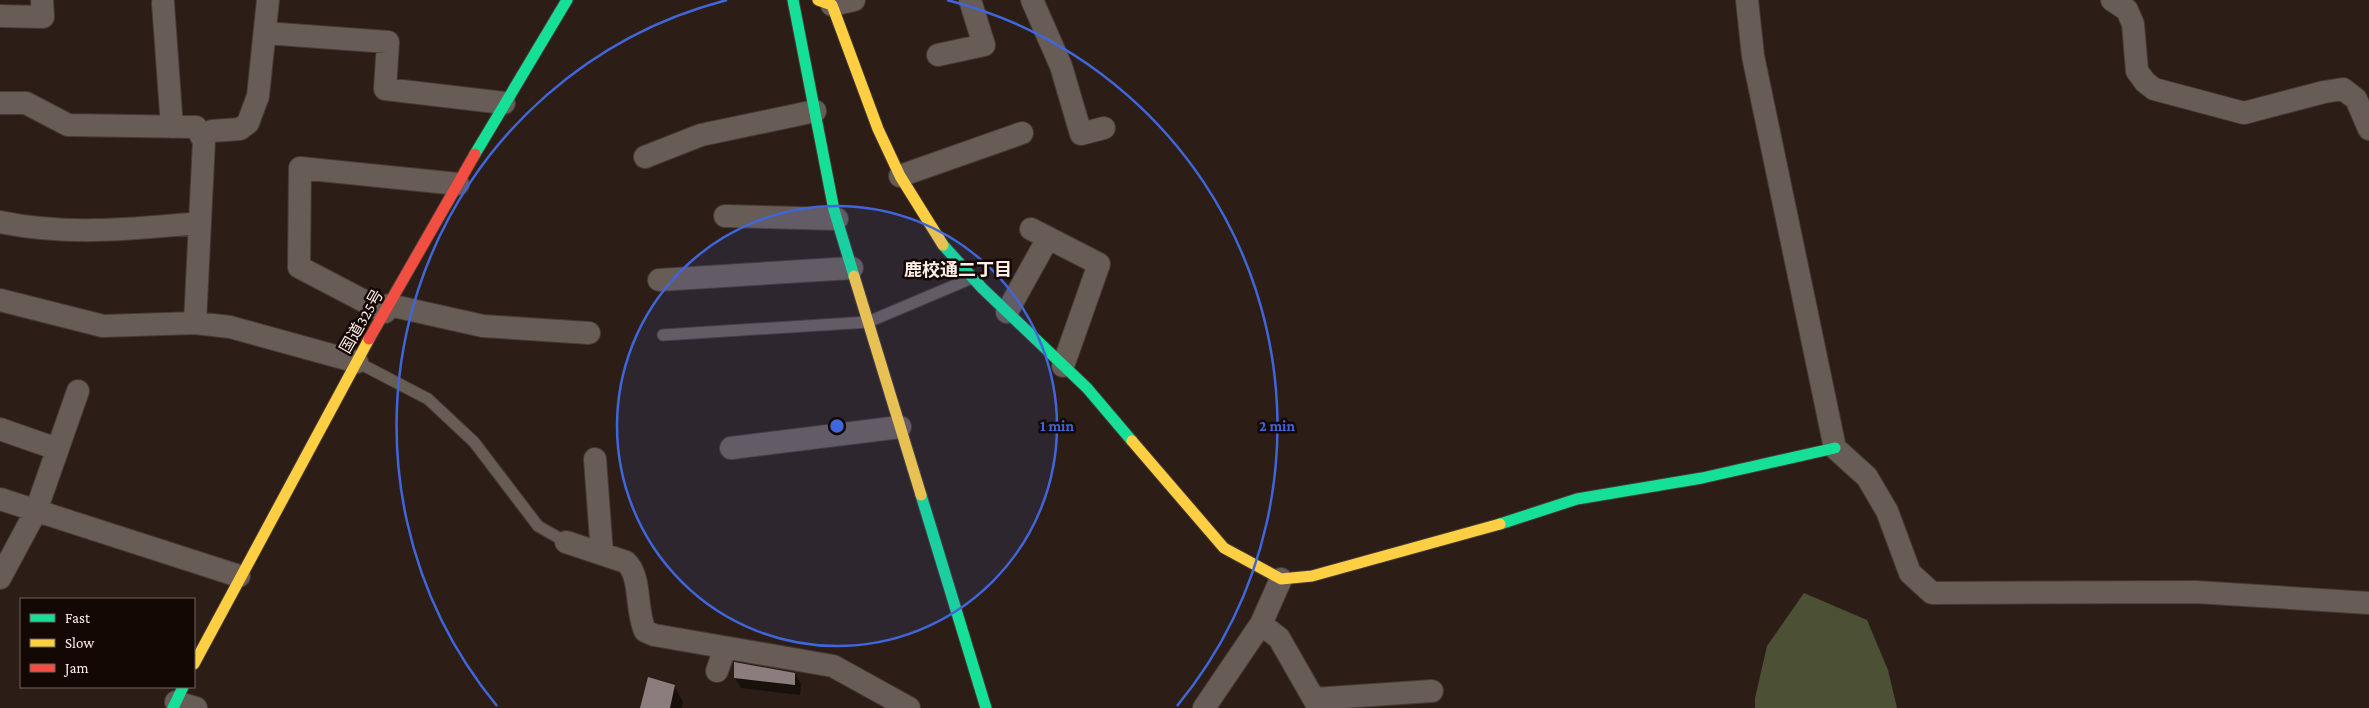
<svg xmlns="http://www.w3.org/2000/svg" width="2369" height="708" viewBox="0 0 2369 708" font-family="'Crimson Pro','Noto Sans JP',serif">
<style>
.forest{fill:#4c5034}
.shadow{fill:#0007}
.building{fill:#8b7d7d}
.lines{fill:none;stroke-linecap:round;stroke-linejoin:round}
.lane-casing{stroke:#463a36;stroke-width:13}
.street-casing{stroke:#463a36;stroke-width:24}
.fast-casing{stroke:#463a36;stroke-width:13}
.slow-casing{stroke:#463a36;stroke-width:13}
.jam-casing{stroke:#463a36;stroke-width:13}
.lane{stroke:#685c57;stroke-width:11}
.street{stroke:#685c57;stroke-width:22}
.fast{stroke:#16e098;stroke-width:11}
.slow{stroke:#ffcf43;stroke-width:11}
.jam{stroke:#f24e42;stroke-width:11}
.ring{fill:none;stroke:#3f66da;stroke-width:2.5}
.labels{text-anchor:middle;stroke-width:5;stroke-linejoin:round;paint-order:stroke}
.street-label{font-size:16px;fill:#fdeee7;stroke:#140804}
.neighbourhood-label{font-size:18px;font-weight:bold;fill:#fdeee7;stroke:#140804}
.centre{fill:#3f66da;stroke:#140804;stroke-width:2.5}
.ring-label{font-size:15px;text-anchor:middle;font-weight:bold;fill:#3f66da;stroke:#140804;stroke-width:5;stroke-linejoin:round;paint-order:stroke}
</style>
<rect width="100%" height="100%" fill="#2c1e16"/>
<path class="forest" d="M 1804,593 L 1867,620 L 1888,670 L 1897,708 L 1755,708 L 1755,698 L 1767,646 Z"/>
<path class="shadow" d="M 795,674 L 801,684 L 800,695 L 741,688 L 735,678 Z
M 674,686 L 683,702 L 682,708 L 641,708 Z"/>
<path class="building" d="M 734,662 L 795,673 L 795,685 L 734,678 Z
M 648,677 L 675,685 L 670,708 L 640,708 Z"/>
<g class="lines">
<g class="lane-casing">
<path id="lane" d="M 663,335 L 868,322 L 972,278
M 357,362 L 428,399 L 474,442 L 538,526 L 566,542"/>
</g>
<g class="street-casing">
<path id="street" d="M 1032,0 L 1061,66 L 1081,134 L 1104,128
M 1747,0 L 1753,56 L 1835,448 L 1867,477 L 1887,511 L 1910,573 L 1932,593 L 2196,592 L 2369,603
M 2112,0 L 2127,10 L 2133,24 L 2137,71 L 2145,82 L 2154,89 L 2244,113 L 2324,92 L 2343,89 L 2356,99 L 2369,129
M 163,3 L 172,127
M 832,5 L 854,0
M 0,16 L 43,17 L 42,0
M 265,33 L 388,42 L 385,89 L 504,103
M 938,55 L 984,45 L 970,0
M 0,103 L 26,103 L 68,125 L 196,127 L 204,141 L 195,323
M 201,136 L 212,131 L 240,129 L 248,123 L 258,96 L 268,0
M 645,157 L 701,135 L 815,111
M 900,176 L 1022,133
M 725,216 L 837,219
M 0,222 C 67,236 133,229 200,223
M 1031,229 L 1099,264 L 1063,366
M 659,280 L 852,268
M 0,300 L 103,326 L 195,323 L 230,327 L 357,362
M 389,305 L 483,326 L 589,333
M 385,312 L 299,267 L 300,168 L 458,184
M 1007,312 L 1048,238
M 0,429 L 57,449
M 731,448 L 900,427
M 595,459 L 602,554
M 0,499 L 239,576
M 566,542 L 626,562 C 642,577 635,609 645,631 L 654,635 L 833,666 L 909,708
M 0,578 L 36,511 L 78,391
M 1261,624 L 1279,638 L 1319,708
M 717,671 L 725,648
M 1314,699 L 1432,691
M 176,702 L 196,708
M 1204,708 L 1261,624 L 1281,579"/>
</g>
<g class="fast-casing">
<path id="fast" d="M 793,0 L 834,210 L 854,276
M 475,154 L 567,0
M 943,245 L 982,288 L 1087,388 L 1132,441
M 921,495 L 986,708
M 1500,524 L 1577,499 L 1702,478 L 1835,448
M 173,708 L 183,687"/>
</g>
<g class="slow-casing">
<path id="slow" d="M 818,0 L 832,5 L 878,129 L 900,176 L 943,245
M 854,276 L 921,495
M 1132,441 L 1224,548 L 1281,579 L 1312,576 L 1500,524
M 194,664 L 369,339"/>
</g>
<g class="jam-casing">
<path id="jam" d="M 369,339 L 475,154"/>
</g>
<use href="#lane" class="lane"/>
<use href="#street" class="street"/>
<use href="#fast" class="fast"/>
<use href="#slow" class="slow"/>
<use href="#jam" class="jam"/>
</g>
<circle cx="837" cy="426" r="220" fill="#3f66da" fill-opacity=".12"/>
<g class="ring">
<circle cx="837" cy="426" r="220"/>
<path d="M497 706A440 440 0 0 1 727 0M947 0A440 440 0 0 1 1177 706"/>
</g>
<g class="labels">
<g class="street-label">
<text transform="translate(361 321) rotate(-60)" y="6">国道325号</text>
</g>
<g class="neighbourhood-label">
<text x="958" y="276">鹿校通二丁目</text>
</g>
</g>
<circle cx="837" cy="426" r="8" class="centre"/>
<g class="ring-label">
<text x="1057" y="431">1 min</text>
<text x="1277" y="431">2 min</text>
</g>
<rect x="20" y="598" width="175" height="90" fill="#140804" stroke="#71645f"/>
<rect x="30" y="614" width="25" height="8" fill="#16e098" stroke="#71645f"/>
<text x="65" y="623" font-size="15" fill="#fdeee7">Fast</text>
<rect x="30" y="639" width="25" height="8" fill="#ffcf43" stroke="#71645f"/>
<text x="65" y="648" font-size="15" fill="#fdeee7">Slow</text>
<rect x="30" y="664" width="25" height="8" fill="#f24e42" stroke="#71645f"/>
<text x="65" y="673" font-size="15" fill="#fdeee7">Jam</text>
</svg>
